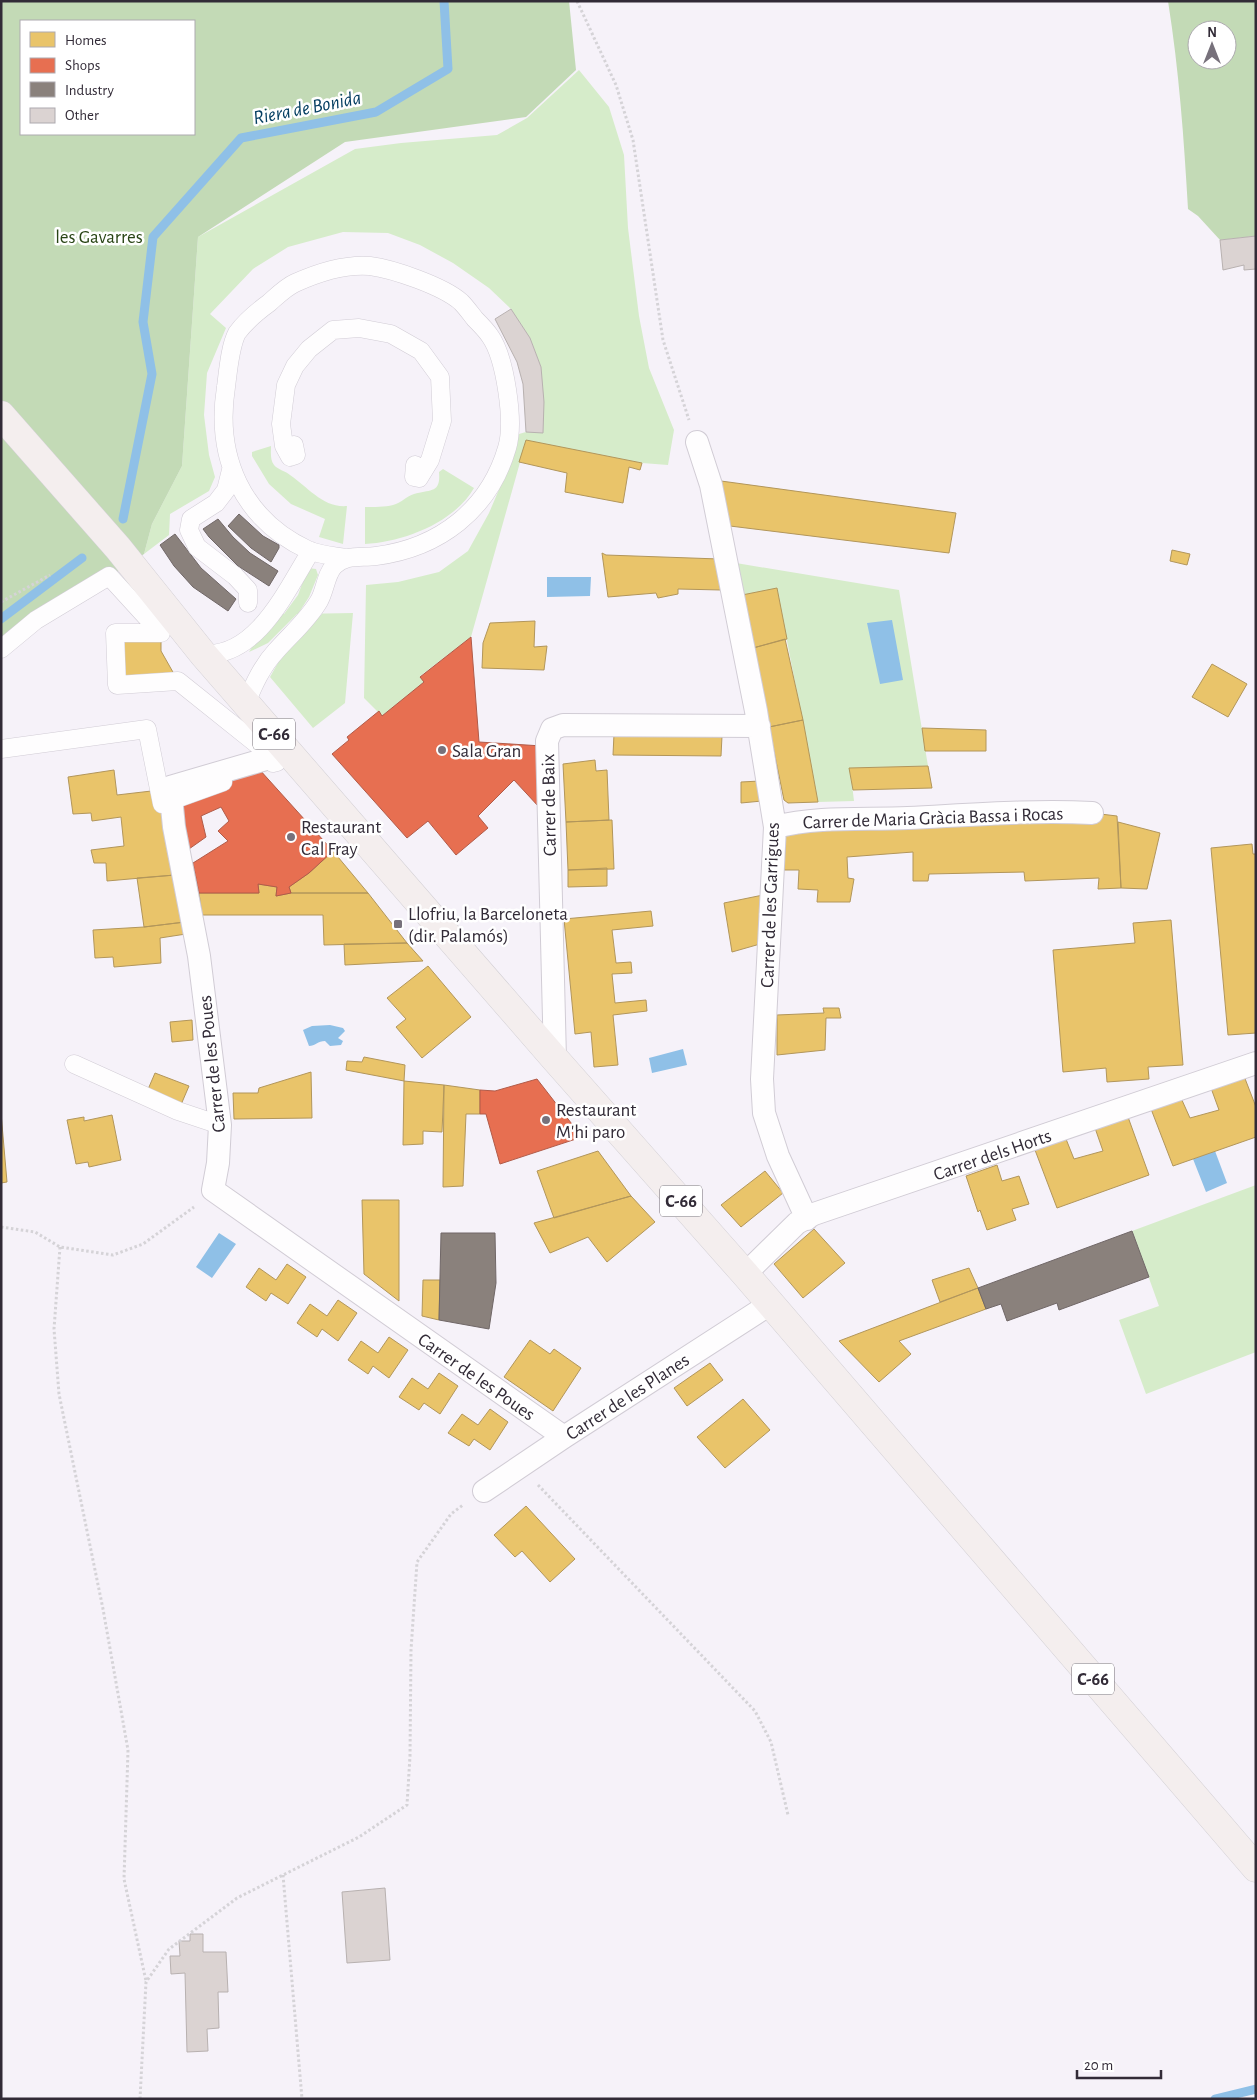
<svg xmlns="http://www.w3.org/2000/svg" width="1257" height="2100" viewBox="0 0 1257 2100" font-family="'Alegreya Sans',sans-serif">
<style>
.green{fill:#d6ecca}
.forest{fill:#c3dab6;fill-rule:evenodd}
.water{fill:#8fc0e7}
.homes{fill:#e9c46a;stroke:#b2965b}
.shops{fill:#e76f51;stroke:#b15b49}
.industry{fill:#8a817c;stroke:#706767}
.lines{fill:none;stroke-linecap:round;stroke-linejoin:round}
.stream{stroke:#8fc0e7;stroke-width:9}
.building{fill:#dbd3d2;stroke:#b8b1b0}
.pedestrian-casing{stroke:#d1ccd5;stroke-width:19}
.minor-casing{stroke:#d1ccd5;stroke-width:24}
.primary-casing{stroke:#d3d0d5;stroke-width:29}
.path{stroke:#d5d3d7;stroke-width:3;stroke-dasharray:2.5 2.5;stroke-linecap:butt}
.pedestrian{stroke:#fefdfe;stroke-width:18}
.minor{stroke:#fefdfe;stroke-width:22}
.primary{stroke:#f4eeee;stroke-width:28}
.poi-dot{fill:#77717b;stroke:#fff;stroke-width:2}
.labels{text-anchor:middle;stroke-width:5;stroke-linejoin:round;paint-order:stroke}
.shield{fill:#fff;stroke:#706b73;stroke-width:1}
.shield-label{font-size:18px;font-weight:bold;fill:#322b37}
.park-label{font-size:19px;fill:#284414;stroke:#fff}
.poi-label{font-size:19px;fill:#322b37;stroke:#fff;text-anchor:start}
.street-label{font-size:19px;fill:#322b37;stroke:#fff}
.water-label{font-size:20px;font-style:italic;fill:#043e61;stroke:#fff}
</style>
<rect width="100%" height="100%" fill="#f6f2f9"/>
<path class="green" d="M 579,70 L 609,107 L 624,155 L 628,228 L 639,316 L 649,368 L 674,430 L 668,465 L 642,463 L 526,441 L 471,637 L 420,676 L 424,682 L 382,716 L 364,698 L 366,585 L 398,582 L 439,572 L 468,551 L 489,513 L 512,459 L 519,434 L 526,432 L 541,367 L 530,338 L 511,309 L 489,288 L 453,263 L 420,245 L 388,233 L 343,232 L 288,247 L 253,269 L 210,314 L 226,328 L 207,373 L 204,415 L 209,455 L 215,477 L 209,491 L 170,514 L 169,535 L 144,554 L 152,524 L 182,466 L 198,237 L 355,149 L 401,143 L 497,135 L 527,118 Z
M 271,446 C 271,452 270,460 274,465 C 278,470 286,471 290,475 C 308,487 323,508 347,506 L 343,544 L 319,537 L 325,519 L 291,504 L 269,484 L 252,456 L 252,452 Z
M 443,469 L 474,488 C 454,523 403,542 365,544 L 365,507 C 374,507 385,507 393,505 C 401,503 407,496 414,494 C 430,489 441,494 439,472 Z
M 736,563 L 899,590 L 928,766 L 850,768 L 854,801 L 818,802 L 777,589 L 742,595 Z
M 308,568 L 316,569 L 318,575 L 309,597 L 298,614 L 353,613 L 345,703 L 313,728 L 270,677 L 283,654 L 322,614 L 297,614 L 268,643 L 249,652 L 258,637 L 283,614 L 216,615 L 284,614 L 298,595 Z
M 1256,1185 L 1256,1352 L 1146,1394 L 1119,1320 L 1159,1306 L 1132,1231 Z"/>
<path class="forest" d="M 1,1 L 569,1 L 576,70 L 526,117 L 345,142 L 198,237 L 182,466 L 152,524 L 144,554 L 1,649 ZM 21,21 L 194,21 L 194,134 L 21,134 Z
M 1168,1 L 1256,1 L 1256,236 L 1220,240 L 1198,216 L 1188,209 C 1184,139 1179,70 1168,1 ZM 1197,30 L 1227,30 L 1227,60 L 1197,60 Z"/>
<path class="water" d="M 547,577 L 591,577 L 590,596 L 547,597 Z
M 892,620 L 903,680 L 880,684 L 867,623 Z
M 330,1025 L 343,1028 L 345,1031 L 338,1038 L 343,1041 L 341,1045 L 330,1046 L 325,1041 C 318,1041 315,1046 309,1046 L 303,1030 L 312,1026 Z
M 683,1049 L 687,1065 L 652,1073 L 649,1058 Z
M 1215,1151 L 1227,1183 L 1206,1192 L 1193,1159 Z
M 219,1233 L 236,1244 L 212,1278 L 196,1267 Z"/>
<path class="homes" d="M 526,440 L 642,463 L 640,470 L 629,467 L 623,503 L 565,492 L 567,473 L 519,462 Z
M 721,481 L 956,513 L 949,553 L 730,526 Z
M 1172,550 L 1190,554 L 1187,565 L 1170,561 Z
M 602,553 L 606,555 L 719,559 L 721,590 L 678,589 L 678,594 L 658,598 L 656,593 L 608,597 Z
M 777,588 L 787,639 L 753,648 L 742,595 Z
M 535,621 L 534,647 L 547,646 L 544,670 L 482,668 L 483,643 L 490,623 Z
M 115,633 L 161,633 L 161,651 L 178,681 L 117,685 Z
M 785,639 L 803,720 L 769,727 L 753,648 Z
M 1212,664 L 1247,684 L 1228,717 L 1192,697 Z
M 803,720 L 818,802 L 788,803 L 784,800 L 769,727 Z
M 922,728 L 986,730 L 986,751 L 925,751 Z
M 614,734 L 722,736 L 721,756 L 613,755 Z
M 595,760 L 596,771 L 607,770 L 609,820 L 566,822 L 563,764 Z
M 928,766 L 932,788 L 853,790 L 849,768 Z
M 114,770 L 117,795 L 160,790 L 175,875 L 107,881 L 106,863 L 94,863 L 91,850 L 124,846 L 121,817 L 92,821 L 91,813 L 73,814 L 68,777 Z
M 760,781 L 762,801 L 741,803 L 741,782 Z
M 1092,813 L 1117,816 L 1121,888 L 1098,889 L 1099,878 L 1025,881 L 1024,872 L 929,874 L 928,881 L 913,881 L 913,852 L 847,857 L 848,878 L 854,879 L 850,902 L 817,902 L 818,890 L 798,889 L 799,870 L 784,870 L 786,829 Z
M 612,820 L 614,869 L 568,870 L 566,822 Z
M 1118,822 L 1160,833 L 1147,889 L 1121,888 Z
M 1252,844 L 1253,854 L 1256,854 L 1256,1033 L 1228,1035 L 1211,848 Z
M 333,851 L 368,893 L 291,893 L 289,887 L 309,873 Z
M 607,868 L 607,886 L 568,887 L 568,870 Z
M 175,875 L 185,922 L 144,927 L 137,878 Z
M 258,884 L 277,887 L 276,896 L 291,893 L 368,893 L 407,943 L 324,945 L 323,915 L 202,915 L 199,893 L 259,893 Z
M 763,895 L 760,944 L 732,952 L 724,903 Z
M 651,911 L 653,926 L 612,930 L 616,963 L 631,962 L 632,973 L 612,974 L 615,1003 L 646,1000 L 647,1011 L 613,1015 L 618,1065 L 594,1067 L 591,1032 L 575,1034 L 564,919 Z
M 1171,920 L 1183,1065 L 1148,1067 L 1149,1079 L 1107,1082 L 1106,1068 L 1063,1072 L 1053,950 L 1135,943 L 1133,923 Z
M 185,922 L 186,934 L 160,938 L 161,963 L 114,967 L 113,957 L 95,958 L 93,930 L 144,927 Z
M 407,943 L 423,961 L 345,965 L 344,944 Z
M 428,966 L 471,1017 L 422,1058 L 396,1027 L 406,1019 L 387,998 Z
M 823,1008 L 839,1008 L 841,1018 L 826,1018 L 825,1050 L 777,1055 L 777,1015 L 824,1013 Z
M 192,1020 L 193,1040 L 172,1042 L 170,1022 Z
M 364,1057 L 405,1065 L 404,1081 L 346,1070 L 347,1061 L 362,1062 Z
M 311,1072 L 312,1118 L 234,1119 L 233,1093 L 258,1093 L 259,1088 Z
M 155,1073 L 189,1086 L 180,1107 L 146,1094 Z
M 1244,1076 L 1256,1107 L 1256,1137 L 1173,1166 L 1151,1109 L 1181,1098 L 1190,1118 L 1219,1110 L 1211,1088 Z
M 404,1081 L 444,1085 L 442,1132 L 423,1131 L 423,1144 L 403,1145 Z
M 444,1085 L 480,1090 L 480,1114 L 466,1114 L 463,1186 L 443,1187 Z
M 1,1113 L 7,1182 L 1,1183 Z
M 112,1115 L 121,1160 L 89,1167 L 88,1162 L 76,1164 L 67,1120 L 84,1117 L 84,1121 Z
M 1128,1117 L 1149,1175 L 1057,1208 L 1035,1150 L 1066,1139 L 1074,1159 L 1103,1151 L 1095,1128 Z
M 598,1151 L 631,1196 L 554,1218 L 537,1171 Z
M 997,1165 L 1002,1181 L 1019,1176 L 1029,1204 L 1012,1209 L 1016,1220 L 987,1230 L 980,1210 L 978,1212 L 966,1176 Z
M 765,1171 L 783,1193 L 741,1227 L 721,1205 Z
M 631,1196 L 655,1222 L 607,1262 L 588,1237 L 550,1253 L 534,1223 Z
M 362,1200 L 399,1200 L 399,1301 L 364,1274 Z
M 814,1229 L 845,1263 L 803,1298 L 774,1264 Z
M 287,1264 L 306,1277 L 288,1304 L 271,1293 L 266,1301 L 246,1287 L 259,1268 L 276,1280 Z
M 969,1268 L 978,1288 L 940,1302 L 932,1280 Z
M 423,1280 L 440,1280 L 439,1320 L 422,1316 Z
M 978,1288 L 986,1309 L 899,1341 L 911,1354 L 879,1382 L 839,1341 Z
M 338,1300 L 357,1313 L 338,1341 L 322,1329 L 317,1337 L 297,1323 L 310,1304 L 327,1316 Z
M 389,1337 L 408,1350 L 389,1378 L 373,1366 L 368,1374 L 348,1360 L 361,1341 L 378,1353 Z
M 530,1340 L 550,1354 L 554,1349 L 581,1368 L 553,1411 L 504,1377 Z
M 710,1363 L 723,1380 L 687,1406 L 674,1388 Z
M 439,1373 L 458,1386 L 440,1414 L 424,1403 L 419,1410 L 399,1397 L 412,1378 L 428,1389 Z
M 743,1399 L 770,1430 L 725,1468 L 697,1437 Z
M 490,1409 L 508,1422 L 490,1450 L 474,1439 L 469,1446 L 448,1433 L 462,1414 L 478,1425 Z
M 526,1506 L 575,1559 L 550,1582 L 522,1551 L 515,1557 L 494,1535 Z"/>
<path class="shops" d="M 471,637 L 479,742 L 542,746 L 539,807 L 514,780 L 478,816 L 488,828 L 456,855 L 428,821 L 407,838 L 332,754 L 349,740 L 347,737 L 379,711 L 382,716 L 424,682 L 420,677 Z
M 259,769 L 333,851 L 309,873 L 289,887 L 291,893 L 276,896 L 277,887 L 258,884 L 259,893 L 199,893 L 193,863 L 228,841 L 218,831 L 229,821 L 221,807 L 201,816 L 206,837 L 189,849 L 181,797 Z
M 537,1079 L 582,1137 L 500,1164 L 486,1114 L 480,1114 L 480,1090 L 495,1091 Z"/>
<path class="industry" d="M 239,514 L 263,536 L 279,545 L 279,548 L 271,562 L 251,548 L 228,526 Z
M 218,519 L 233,537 L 250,553 L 278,571 L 269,586 L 238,566 L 209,537 L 203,529 Z
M 175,534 L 201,568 L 236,599 L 228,611 L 193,587 L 174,566 L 160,545 Z
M 1132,1231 L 1149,1277 L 1059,1310 L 1057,1303 L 1007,1321 L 1001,1304 L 986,1309 L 978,1288 Z
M 441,1233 L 495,1233 L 496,1283 L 489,1329 L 439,1320 Z"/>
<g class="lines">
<path class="stream" d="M 123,519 L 152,374 L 143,322 L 153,237 L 241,138 L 376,112 L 448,69 L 444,1
M 1,619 L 82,558
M 1215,2099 L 1256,2089"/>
</g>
<path class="building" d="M 1256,236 L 1256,269 L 1244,270 L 1244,265 L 1223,270 L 1220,240 Z
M 511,309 L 530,338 L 541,367 L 544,402 L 543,433 L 526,432 L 523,384 L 517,362 L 495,319 Z
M 385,1888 L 390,1960 L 347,1963 L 342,1892 Z
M 190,1934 L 203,1934 L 203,1952 L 226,1952 L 228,1992 L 218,1992 L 219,2028 L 207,2029 L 208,2051 L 187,2052 L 185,1973 L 171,1974 L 170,1956 L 180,1956 L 179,1941 L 190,1941 Z"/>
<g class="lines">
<g class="pedestrian-casing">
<path id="pedestrian" d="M 294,445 L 296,455 L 290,457 L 284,446 L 281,424 L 286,385 L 295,366 L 309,349 L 333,330 L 359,328 L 391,334 L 421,351 L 440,377 L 442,421 L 430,460 L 419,478 L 414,477 L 415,465
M 231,470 L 226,490 L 216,503 L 191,519 L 189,530 L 197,547 L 235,576 L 248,590 L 248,603
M 1,649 L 36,620 L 109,576 L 161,633 L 115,633 L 117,685 L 178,681 L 273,757 L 277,762 L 273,763
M 203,654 C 257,658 287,589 311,551
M 246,703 C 254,684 262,666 276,651 C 291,634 307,621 319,601 C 325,591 326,574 334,566 C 345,554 361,558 376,556 C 439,548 489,510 507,448 C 515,422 505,357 490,336 C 486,330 480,324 475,319 C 471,314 466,307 461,302 C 443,286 393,269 370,266 C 345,264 317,273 295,283 C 286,287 277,296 269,303 C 258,311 245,322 237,333 C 230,346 228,372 226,387 C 215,457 242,519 308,550 C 319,555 334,556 346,558
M 1,749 L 147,729 L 162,804 L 223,782
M 74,1064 L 178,1111 L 220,1125"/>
</g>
<g class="minor-casing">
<path id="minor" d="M 697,442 L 711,485 L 756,711 L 775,827 L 762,1079 L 764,1113 L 778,1156 L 807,1219
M 290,752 L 170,787 L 174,827 L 199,956 L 220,1125 L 218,1163 L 213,1190 L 564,1437
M 775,827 C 818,816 864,820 908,818 C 970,815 1031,810 1092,813
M 555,1059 L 547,741 L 552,729 L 563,725 L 759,726
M 745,1274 L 797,1223 L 814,1214 L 1256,1063
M 484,1491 L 564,1437 L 770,1304"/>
</g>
<g class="primary-casing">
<path id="primary" d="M 1,415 L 118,548 L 203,654 L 555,1059 L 745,1274 L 1256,1868"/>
</g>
<path class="path" d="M 577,1 L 616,85 L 633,140 L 663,340 L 689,420
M 1,602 L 50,575
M 1,1227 L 35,1232 L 60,1247 L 113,1255 L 143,1244 L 194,1207
M 60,1247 L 54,1329 L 59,1394 L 103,1609 L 128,1750 L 124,1879 L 146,1981
M 538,1485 L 755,1711 L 771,1742 L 788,1815
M 283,1875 L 302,2099
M 140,2099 L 146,1982 L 169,1949 L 237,1898 L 359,1837 L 407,1805 L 410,1756 L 411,1650 L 417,1562 L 451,1514 L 463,1505"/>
<use href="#pedestrian" class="pedestrian"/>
<use href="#minor" class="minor"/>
<use href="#primary" class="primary"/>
</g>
<g class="poi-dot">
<circle cx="442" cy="750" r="5"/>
<circle cx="291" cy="837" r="5"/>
<rect x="393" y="919" width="10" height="10" rx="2.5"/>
<circle cx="546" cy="1120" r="5"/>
</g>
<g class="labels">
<g class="shield">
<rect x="253" y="718.5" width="42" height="31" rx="4"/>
<rect x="660" y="1185.5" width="42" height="31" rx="4"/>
<rect x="1072" y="1663.5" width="42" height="31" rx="4"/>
</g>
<g class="shield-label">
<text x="274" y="740">C-66</text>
<text x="681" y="1207">C-66</text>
<text x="1093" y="1685">C-66</text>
</g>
<g class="park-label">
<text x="99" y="243">les Gavarres</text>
</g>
<g class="poi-label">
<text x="452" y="757">Sala Gran</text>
<text x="301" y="833">Restaurant<tspan x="301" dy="22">Cal Fray</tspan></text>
<text x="408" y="920">Llofriu, la Barceloneta<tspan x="408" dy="22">(dir. Palamós)</tspan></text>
<text x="556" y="1116">Restaurant<tspan x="556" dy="22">M'hi paro</tspan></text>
</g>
<g class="street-label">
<text transform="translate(548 805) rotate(-91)" y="7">Carrer de Baix</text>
<text transform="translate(933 817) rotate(-2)" y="7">Carrer de Maria Gràcia Bassa i Rocas</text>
<text transform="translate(769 905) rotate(-88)" y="7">Carrer de les Garrigues</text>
<text transform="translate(211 1064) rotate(-96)" y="7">Carrer de les Poues</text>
<text transform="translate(992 1154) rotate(-19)" y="7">Carrer dels Horts</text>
<text transform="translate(477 1376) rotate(35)" y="7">Carrer de les Poues</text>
<text transform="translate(627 1396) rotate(-33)" y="7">Carrer de les Planes</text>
</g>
<g class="water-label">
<text transform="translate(307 107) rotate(-11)" y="7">Riera de Bonida</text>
</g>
</g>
<rect width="1257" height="2100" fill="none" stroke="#322b37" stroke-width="5"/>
<rect x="20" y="20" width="175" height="115" fill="#ffffff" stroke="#adaaaf"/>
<rect x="30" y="32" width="25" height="15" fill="#e9c46a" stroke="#adaaaf"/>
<text x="65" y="45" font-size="15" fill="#322b37">Homes</text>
<rect x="30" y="58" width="25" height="15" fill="#e76f51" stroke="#adaaaf"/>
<text x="65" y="70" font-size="15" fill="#322b37">Shops</text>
<rect x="30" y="82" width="25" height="15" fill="#8a817c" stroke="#adaaaf"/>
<text x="65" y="95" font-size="15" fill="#322b37">Industry</text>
<rect x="30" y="108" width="25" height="15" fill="#dbd3d2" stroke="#adaaaf"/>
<text x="65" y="120" font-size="15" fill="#322b37">Other</text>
<g transform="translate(1212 45)"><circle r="24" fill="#ffffff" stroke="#adaaaf"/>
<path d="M0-4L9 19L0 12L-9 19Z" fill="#77717b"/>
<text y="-8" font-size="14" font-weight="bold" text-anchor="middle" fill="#322b37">N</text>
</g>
<path d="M1077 2070v8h84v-8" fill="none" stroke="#322b37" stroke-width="2.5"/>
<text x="1084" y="2070" font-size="15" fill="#322b37" stroke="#ffffff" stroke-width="4" paint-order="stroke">20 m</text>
</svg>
